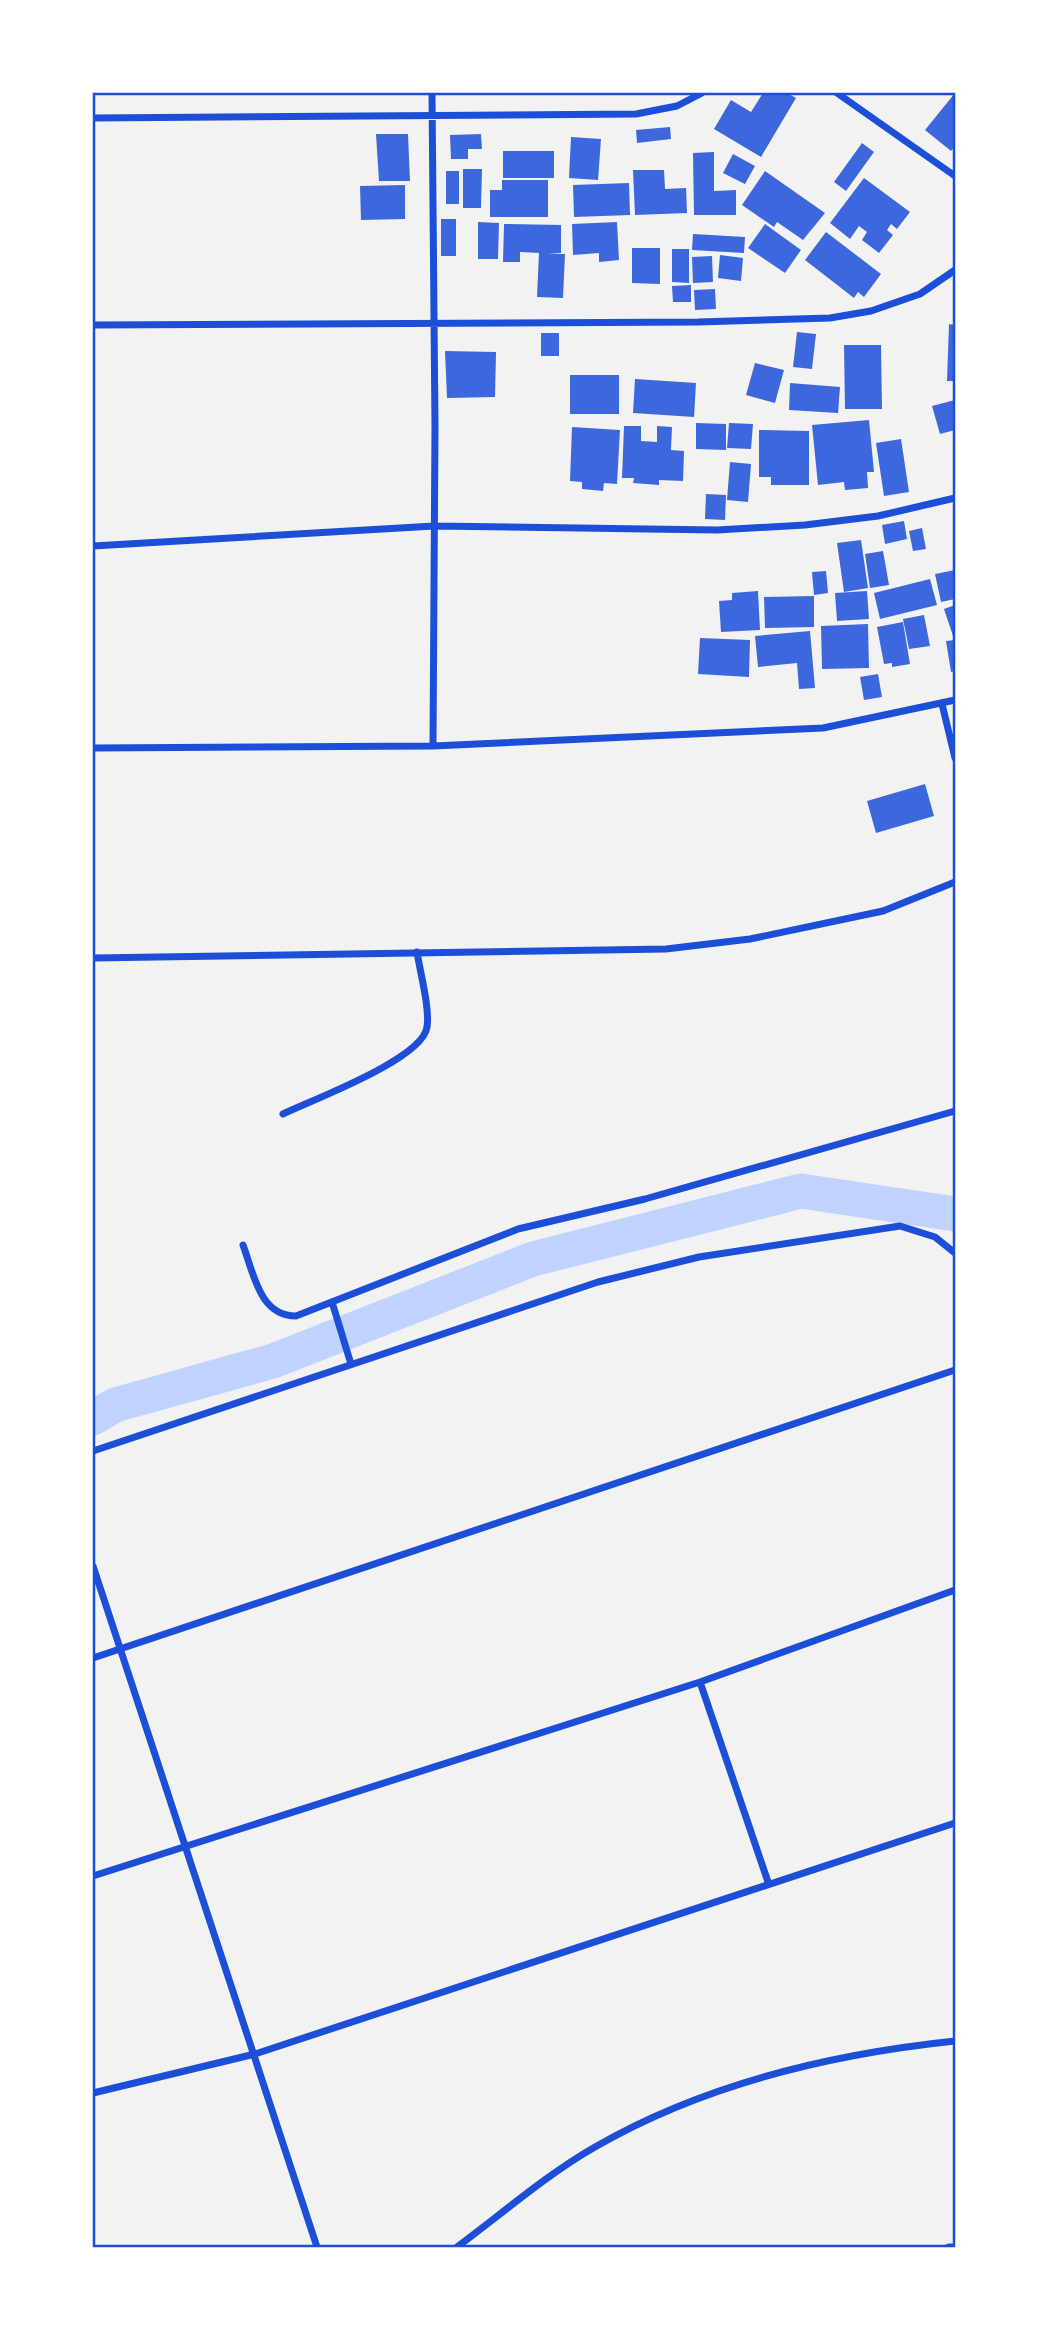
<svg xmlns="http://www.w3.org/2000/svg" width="1048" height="2340" viewBox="0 0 1048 2340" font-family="Raleway,sans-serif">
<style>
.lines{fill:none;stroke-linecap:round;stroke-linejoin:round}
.river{stroke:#bfd3fe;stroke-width:35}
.building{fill:#3d67dc}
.minor{stroke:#1d4ed8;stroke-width:7}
.neatline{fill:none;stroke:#1d4ed8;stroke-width:2.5}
</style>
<rect width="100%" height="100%" fill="#f2f2f2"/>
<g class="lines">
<path class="river" d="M 93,1418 L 115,1405 L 273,1361 L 533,1259 L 801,1191 L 955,1214"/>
</g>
<path class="building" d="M 763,93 L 787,93 L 796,98 L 761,157 L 714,129 L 731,100 L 751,112 Z
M 955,93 L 955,146 L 951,151 L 925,130 Z
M 670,127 L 671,139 L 637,143 L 636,130 Z
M 376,134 L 408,134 L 410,181 L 379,181 Z
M 481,134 L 482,149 L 468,149 L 468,159 L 451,159 L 450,135 Z
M 571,137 L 601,139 L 598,180 L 569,178 Z
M 862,143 L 874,152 L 846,191 L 834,182 Z
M 503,151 L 554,151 L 554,178 L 503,178 Z
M 714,152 L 714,191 L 736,190 L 736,215 L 694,215 L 693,153 Z
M 733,154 L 755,166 L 745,184 L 723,173 Z
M 463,169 L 482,169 L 481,208 L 463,208 Z
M 633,170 L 664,170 L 665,189 L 686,188 L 687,213 L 635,215 Z
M 446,171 L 459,171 L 459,204 L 446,204 Z
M 765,171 L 825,213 L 803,240 L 777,222 L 774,227 L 742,205 Z
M 864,178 L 910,212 L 897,229 L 891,224 L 887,230 L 893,235 L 879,253 L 862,240 L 867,232 L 859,226 L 850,239 L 830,223 Z
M 502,180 L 548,180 L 548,217 L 490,217 L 490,190 L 502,190 Z
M 629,183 L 630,215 L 574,217 L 573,185 Z
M 405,185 L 405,219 L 361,220 L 360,186 Z
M 441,219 L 456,219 L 456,256 L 441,256 Z
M 478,222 L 499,223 L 498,259 L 478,259 Z
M 617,222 L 619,260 L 599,262 L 599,253 L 573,255 L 572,224 Z
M 504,224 L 561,225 L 561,253 L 548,254 L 565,254 L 563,298 L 537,297 L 539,253 L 520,252 L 520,262 L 503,262 Z
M 765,224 L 801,250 L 785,273 L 748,248 Z
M 826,232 L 881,274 L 864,297 L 858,292 L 854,298 L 805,260 Z
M 693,234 L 745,237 L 744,253 L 692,250 Z
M 632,248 L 660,248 L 660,284 L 632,283 Z
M 672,249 L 689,249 L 689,283 L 672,282 Z
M 720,255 L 743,258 L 741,281 L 718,278 Z
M 712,256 L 713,282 L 693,283 L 692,257 Z
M 691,285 L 691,302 L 673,302 L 672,286 Z
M 715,289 L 716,309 L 695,310 L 694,290 Z
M 949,324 L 955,325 L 955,381 L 947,381 Z
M 797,332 L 816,334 L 812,369 L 793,367 Z
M 541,333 L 559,333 L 559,356 L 541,356 Z
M 844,345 L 881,345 L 882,409 L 845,409 Z
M 445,351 L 496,352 L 495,397 L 447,398 Z
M 755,363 L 784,370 L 775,403 L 746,395 Z
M 570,375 L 619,375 L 619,414 L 570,414 Z
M 635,379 L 696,383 L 694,417 L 633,413 Z
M 790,383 L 840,387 L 838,413 L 789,410 Z
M 955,400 L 955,430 L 940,434 L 932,406 Z
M 869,420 L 874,472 L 867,472 L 868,488 L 845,490 L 844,482 L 818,485 L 812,425 Z
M 696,423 L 726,424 L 726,450 L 696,449 Z
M 729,423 L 753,424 L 751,449 L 727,448 Z
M 624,426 L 641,426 L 641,441 L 657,442 L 657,426 L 672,427 L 671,450 L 684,451 L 683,481 L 659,480 L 659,485 L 633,483 L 634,478 L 622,478 Z
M 572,427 L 620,430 L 617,484 L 604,483 L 603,491 L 582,489 L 582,482 L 570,481 Z
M 759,430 L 809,431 L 809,485 L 771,485 L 771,477 L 759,477 Z
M 901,439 L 909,492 L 884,496 L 876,443 Z
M 730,462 L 751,464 L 748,502 L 727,500 Z
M 706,494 L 726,495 L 725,520 L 705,519 Z
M 904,521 L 907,539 L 885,544 L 882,525 Z
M 922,528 L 926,549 L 913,551 L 909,531 Z
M 861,540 L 868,588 L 844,592 L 837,543 Z
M 883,551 L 889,585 L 870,588 L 865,554 Z
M 955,570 L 955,599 L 941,602 L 935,574 Z
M 826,571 L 828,593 L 814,595 L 812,572 Z
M 930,579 L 937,605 L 880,619 L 874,593 Z
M 758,591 L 760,630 L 721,632 L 719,601 L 732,600 L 732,593 Z
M 867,591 L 869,619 L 837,621 L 835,593 Z
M 814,596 L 814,627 L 765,628 L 764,597 Z
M 955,605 L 955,636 L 953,636 L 944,609 Z
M 924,615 L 930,646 L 909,649 L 903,619 Z
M 903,622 L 910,664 L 892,667 L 892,663 L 884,664 L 877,627 Z
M 868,624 L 869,668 L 822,669 L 821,626 Z
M 810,631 L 815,688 L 799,689 L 797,663 L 758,667 L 755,636 Z
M 700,638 L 750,640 L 749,677 L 698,674 Z
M 955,640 L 955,671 L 951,672 L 946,641 Z
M 878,674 L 882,697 L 864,700 L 860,677 Z
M 925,784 L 934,816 L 876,833 L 867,801 Z"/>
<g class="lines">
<path class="minor" d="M 432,93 L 435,427 L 433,746
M 837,93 L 955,176
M 93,118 L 636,114 L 677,106 L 702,93
M 93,325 L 698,322 L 830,318 L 871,311 L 920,294 L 955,270
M 93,546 L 434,526 L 717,530 L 805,525 L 878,516 L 955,498
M 942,704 L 955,758
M 93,748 L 433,746 L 823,728 L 955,700
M 93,958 L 666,949 L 750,939 L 883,911 L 955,882
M 283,1114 C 312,1100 423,1059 427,1027 C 430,1008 420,972 417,952
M 243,1245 C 254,1275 260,1316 296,1316 L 518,1229 L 645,1199 L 955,1111
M 332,1302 L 351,1364
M 93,1451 L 598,1282 L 699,1257 L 900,1226 L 935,1237 L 955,1253
M 93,1566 L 317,2247
M 93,1658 L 955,1370
M 700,1682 L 768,1882
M 93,1876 L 700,1682 L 955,1590
M 93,2093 L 255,2054 L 955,1823
M 457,2247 C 503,2213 546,2175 595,2147 C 704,2084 831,2054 955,2041
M 949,2247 L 955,2247"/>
</g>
<rect width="1048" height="2340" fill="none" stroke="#ffffff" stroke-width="189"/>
<rect x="94" y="94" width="860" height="2152" class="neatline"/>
</svg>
